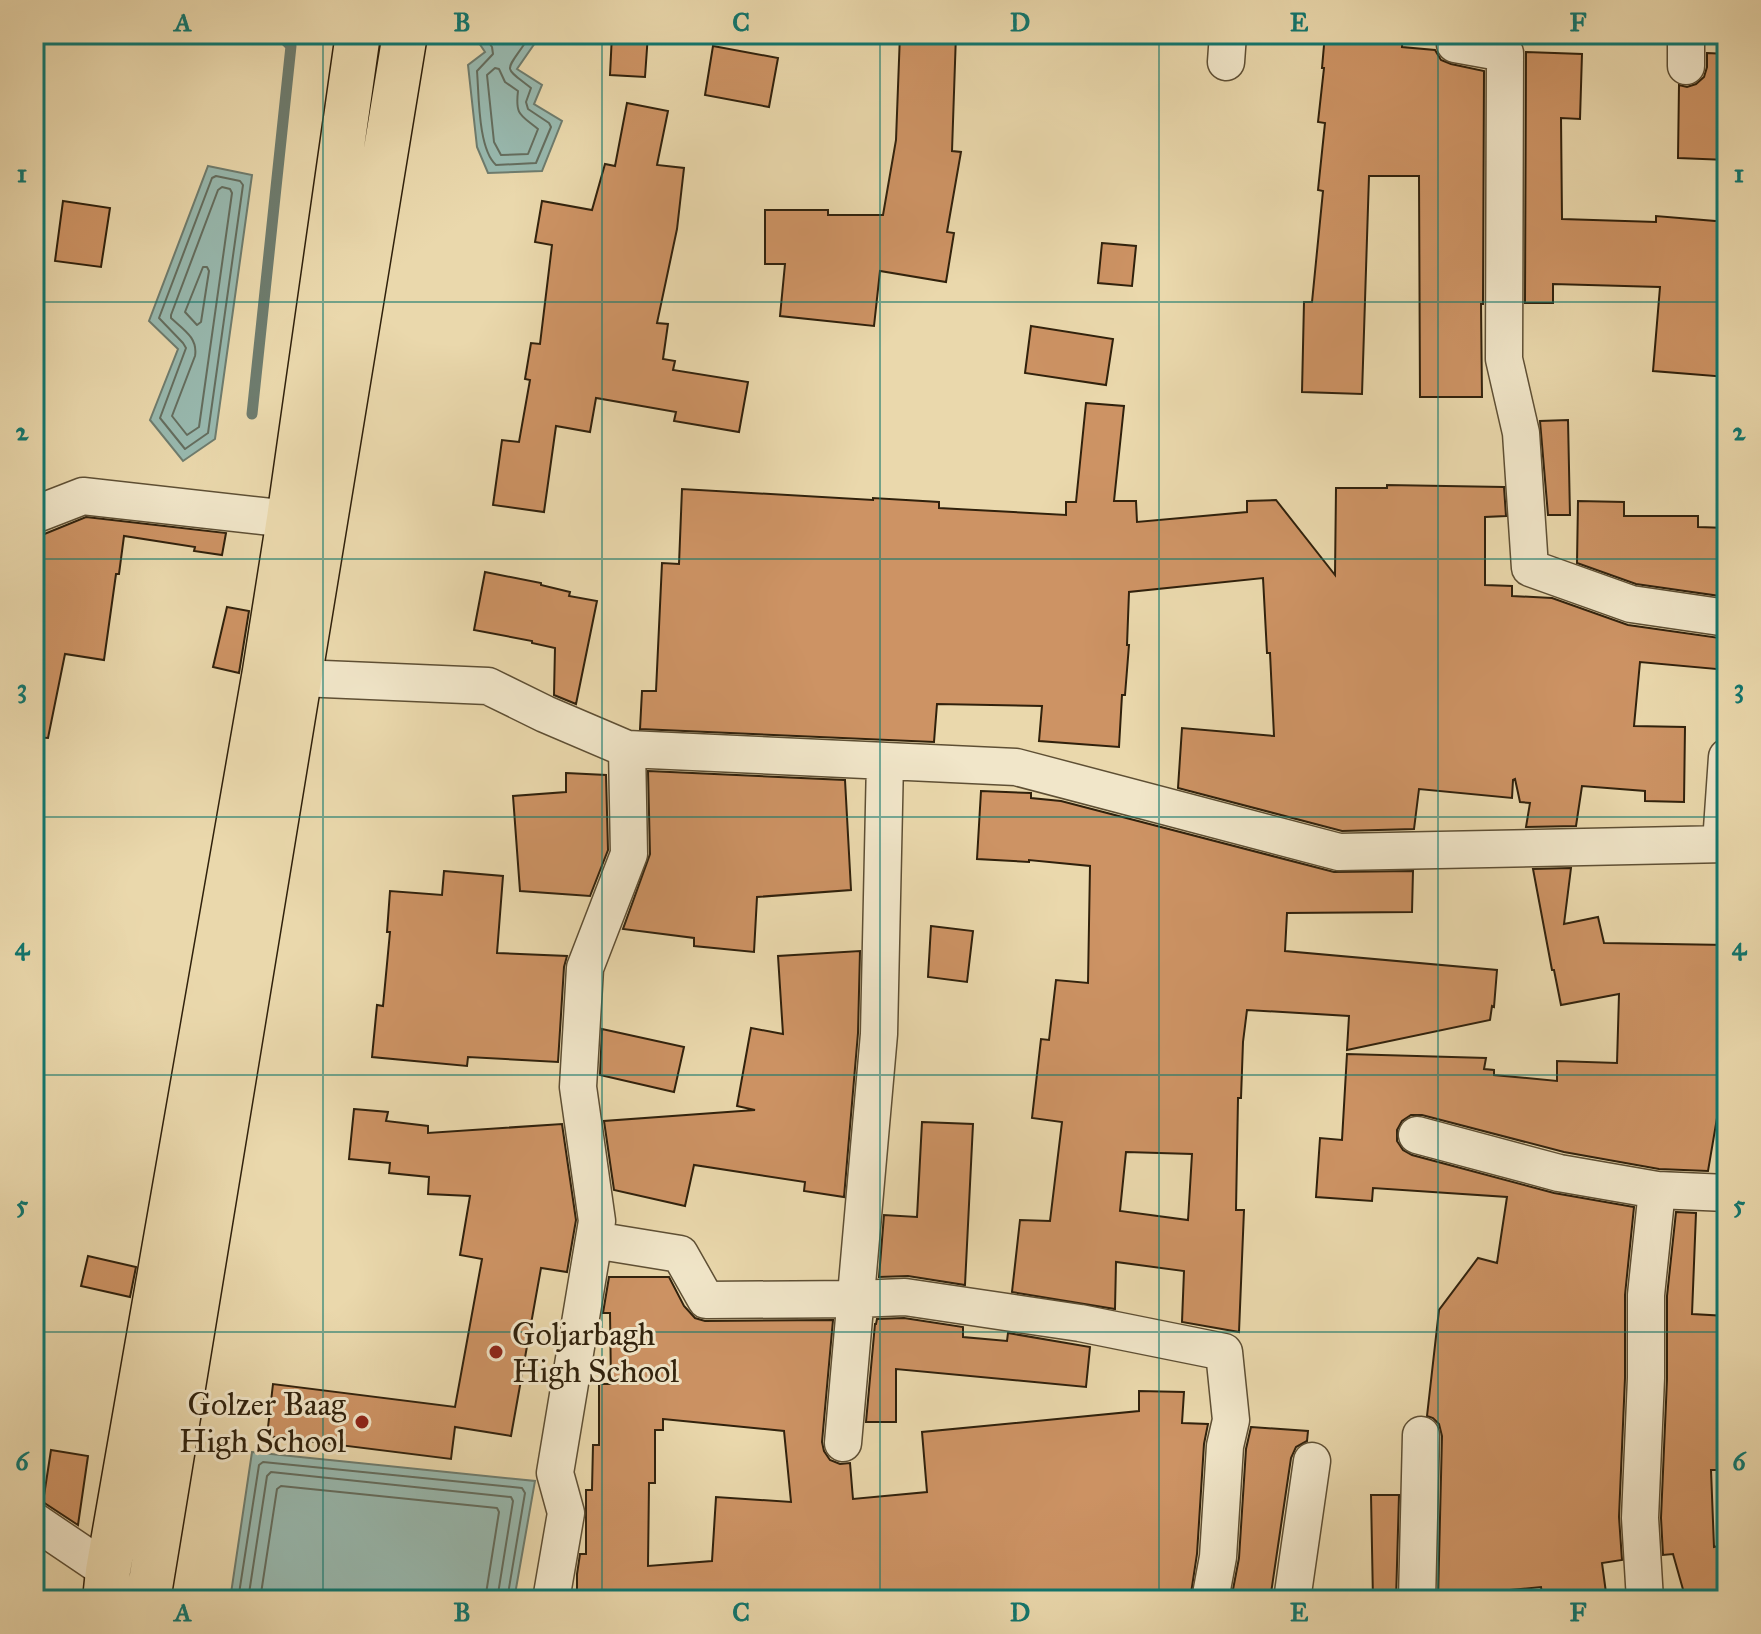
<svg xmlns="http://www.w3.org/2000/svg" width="1761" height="1634" viewBox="0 0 1761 1634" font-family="'IM FELL Great Primer',serif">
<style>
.water{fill:#98b9af;stroke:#6e7c6e;stroke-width:2}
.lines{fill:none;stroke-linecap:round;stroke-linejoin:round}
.shore{stroke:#646d5e;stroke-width:2}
.stream{stroke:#6e7c6e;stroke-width:11}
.building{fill:#cd9364;stroke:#30210c;stroke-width:2;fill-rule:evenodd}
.street-casing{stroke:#5e4f34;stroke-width:39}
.highway-casing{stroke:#30210c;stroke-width:47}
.street{stroke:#f1e6c9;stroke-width:36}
.highway{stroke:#ead8ac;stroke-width:44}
.grid{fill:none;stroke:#0f766e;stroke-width:2;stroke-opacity:0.55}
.poi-dot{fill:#8f2418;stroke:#f1e6c9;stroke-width:3}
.labels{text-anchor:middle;stroke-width:6;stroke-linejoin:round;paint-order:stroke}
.poi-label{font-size:32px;fill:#30210c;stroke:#f1e6c9;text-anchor:start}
.neatline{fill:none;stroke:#0f766e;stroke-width:3}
.grid-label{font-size:26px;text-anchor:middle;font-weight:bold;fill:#0f766e}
</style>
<rect width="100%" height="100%" fill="#ead8ac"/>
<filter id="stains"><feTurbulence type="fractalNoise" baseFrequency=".0025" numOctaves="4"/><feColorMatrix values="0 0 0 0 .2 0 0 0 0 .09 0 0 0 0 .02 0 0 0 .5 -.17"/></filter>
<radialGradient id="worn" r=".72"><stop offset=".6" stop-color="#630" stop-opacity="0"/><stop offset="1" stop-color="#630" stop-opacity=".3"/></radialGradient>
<path class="water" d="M 473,34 L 530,34 L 535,43 L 517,69 L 542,85 L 534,104 L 562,121 L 542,171 L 488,173 L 477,147 L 468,65 L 485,52 Z
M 208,166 L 252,175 L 215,439 L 183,461 L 150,420 L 178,349 L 149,321 Z
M 252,1452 L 535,1481 L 514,1600 L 230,1600 Z"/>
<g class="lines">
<path class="shore" d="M 483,34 L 492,47 L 493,54 L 477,71 C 479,95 478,149 496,165 L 536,163 L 551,127 L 549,123 L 528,109 L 526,102 L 531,88 C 503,66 505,73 525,43 L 524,34
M 495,68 L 499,69 L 505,82 L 518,91 C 515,116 521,115 538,129 L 528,154 L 501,155 L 494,142 L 487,75 Z
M 216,176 L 240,181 L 243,185 L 208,433 L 185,449 L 160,418 L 186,348 L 183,343 L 159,318 L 212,178 Z
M 222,187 L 230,189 L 232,193 L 199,427 L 187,435 L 172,416 L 195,356 C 198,338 184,330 171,318 L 171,315 L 218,190 Z
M 203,267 L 207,267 L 209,271 L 201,322 L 197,325 L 185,312 Z
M 238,1600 L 259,1465 L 263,1462 L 522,1488 L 525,1493 L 507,1600
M 248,1600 L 267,1476 L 271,1472 L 511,1497 L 513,1501 L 497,1600
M 260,1600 L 277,1489 L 281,1486 L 497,1508 L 499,1512 L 485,1600"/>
<path class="stream" d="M 252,414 L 291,46 L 279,34"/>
</g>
<path class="building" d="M 612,34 L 648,34 L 645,77 L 610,75 Z
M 900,34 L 956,34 L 952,151 L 961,152 L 947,232 L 954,233 L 946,282 L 880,271 L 874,326 L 780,316 L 785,264 L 765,264 L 765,210 L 828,210 L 828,215 L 883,215 L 896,140 Z
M 1325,34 L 1403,34 L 1402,47 L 1435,50 L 1441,60 L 1451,64 L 1484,71 L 1483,304 L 1481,304 L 1482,397 L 1420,397 L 1419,176 L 1369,176 L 1362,394 L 1302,392 L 1304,302 L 1312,302 L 1323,191 L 1318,190 L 1325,123 L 1318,122 L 1324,68 L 1322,68 Z
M 713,46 L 778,58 L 769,107 L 705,95 Z
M 1526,52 L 1582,54 L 1580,119 L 1561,118 L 1562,219 L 1656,222 L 1656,216 L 1727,222 L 1727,377 L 1653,371 L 1660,287 L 1553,284 L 1553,303 L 1525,303 Z
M 1707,53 L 1727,54 L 1727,160 L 1678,158 L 1679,85 L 1687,87 L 1696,84 L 1704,77 L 1707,67 Z
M 627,103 L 668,111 L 657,165 L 684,168 L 677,229 L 657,323 L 668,324 L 663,359 L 675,361 L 673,370 L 748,382 L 739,432 L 674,421 L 676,412 L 596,398 L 590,432 L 556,426 L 544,512 L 493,505 L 502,440 L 519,442 L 530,380 L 525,379 L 531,343 L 540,344 L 552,245 L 535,242 L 542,201 L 592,210 L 605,164 L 615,166 Z
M 63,201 L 110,208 L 101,267 L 55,261 Z
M 1102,243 L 1136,246 L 1132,286 L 1098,283 Z
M 1031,326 L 1113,339 L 1106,385 L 1025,373 Z
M 1086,403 L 1124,406 L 1114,501 L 1136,501 L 1137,522 L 1247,512 L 1247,501 L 1276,500 L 1335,575 L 1336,488 L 1387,488 L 1387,485 L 1504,487 L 1506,516 L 1485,517 L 1485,585 L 1512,586 L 1512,596 L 1552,598 L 1628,625 L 1727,639 L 1727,670 L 1640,662 L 1634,726 L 1685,727 L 1684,802 L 1645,801 L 1645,791 L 1582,786 L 1576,826 L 1526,827 L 1530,803 L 1520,802 L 1515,779 L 1513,780 L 1512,798 L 1419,789 L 1414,829 L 1342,831 L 1178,788 L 1182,728 L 1274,736 L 1270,653 L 1267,653 L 1263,578 L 1129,592 L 1127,645 L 1129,645 L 1125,695 L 1122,695 L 1119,747 L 1039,741 L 1042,706 L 937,704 L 934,742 L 640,729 L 642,691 L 656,691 L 662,563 L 679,564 L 682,489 L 873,500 L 873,498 L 939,502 L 939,508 L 1066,515 L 1066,502 L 1076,502 Z
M 1568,420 L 1570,515 L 1548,515 L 1540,421 Z
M 1578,501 L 1624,502 L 1624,516 L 1698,516 L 1698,527 L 1727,528 L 1727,597 L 1636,584 L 1577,563 Z
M 86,517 L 226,533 L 222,555 L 194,551 L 195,547 L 124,536 L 119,574 L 116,574 L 104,660 L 65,654 L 48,738 L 34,737 L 34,536 L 42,535 Z
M 485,572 L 541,583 L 541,585 L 570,592 L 569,596 L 597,601 L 576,704 L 554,695 L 555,648 L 532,643 L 532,641 L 474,630 Z
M 227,607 L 249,611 L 239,673 L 213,667 Z
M 648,771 L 845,780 L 851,890 L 757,897 L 754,952 L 694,946 L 694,938 L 623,929 L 650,854 Z
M 566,773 L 606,775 L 608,850 L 590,896 L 520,891 L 513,796 L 566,792 Z
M 981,791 L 1031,793 L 1031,798 L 1061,801 L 1334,872 L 1413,871 L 1412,912 L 1287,913 L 1285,951 L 1497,970 L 1494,1007 L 1492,1006 L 1490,1020 L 1347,1050 L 1349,1016 L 1247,1010 L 1243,1042 L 1241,1098 L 1238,1098 L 1236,1210 L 1244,1210 L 1239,1332 L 1182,1322 L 1184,1271 L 1116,1262 L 1115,1309 L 1012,1292 L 1020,1220 L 1050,1221 L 1062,1122 L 1032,1118 L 1041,1039 L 1049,1040 L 1056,980 L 1088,983 L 1090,866 L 1029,860 L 1029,862 L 977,859 ZM 1126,1152 L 1192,1154 L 1188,1220 L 1120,1211 Z
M 1571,868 L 1564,924 L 1598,917 L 1604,943 L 1727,945 L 1727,1119 L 1717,1118 L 1708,1171 L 1659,1169 L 1564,1152 L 1422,1115 L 1411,1115 L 1402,1121 L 1397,1130 L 1397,1141 L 1403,1150 L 1412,1155 L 1554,1193 L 1634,1207 L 1625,1295 L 1625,1378 L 1619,1517 L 1622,1560 L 1602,1563 L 1607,1600 L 1543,1600 L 1541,1587 L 1468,1594 L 1467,1600 L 1438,1600 L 1442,1436 L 1439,1424 L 1433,1418 L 1427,1416 L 1439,1310 L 1478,1258 L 1497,1263 L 1507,1197 L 1373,1188 L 1372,1201 L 1316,1197 L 1320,1138 L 1342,1140 L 1347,1054 L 1486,1058 L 1484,1069 L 1494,1070 L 1494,1075 L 1557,1081 L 1557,1061 L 1617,1063 L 1619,994 L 1561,1005 L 1554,970 L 1552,970 L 1533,869 Z
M 444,871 L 503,876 L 497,953 L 567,956 L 564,967 L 558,1062 L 468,1057 L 467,1066 L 372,1057 L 377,1005 L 383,1006 L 390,932 L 387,932 L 390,891 L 442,895 Z
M 931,926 L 973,931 L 967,982 L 928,977 Z
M 860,951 L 858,1033 L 844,1197 L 804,1191 L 805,1182 L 694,1165 L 685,1206 L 614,1190 L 604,1121 L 755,1110 L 737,1106 L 751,1028 L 783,1034 L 778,956 Z
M 602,1029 L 684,1047 L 674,1092 L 600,1075 Z
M 354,1109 L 388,1112 L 386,1121 L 428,1126 L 428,1133 L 562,1124 L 576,1220 L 567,1272 L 541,1268 L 511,1436 L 455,1427 L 451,1459 L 267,1436 L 273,1384 L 455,1407 L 482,1259 L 460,1255 L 470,1196 L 428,1194 L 429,1177 L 389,1173 L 390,1163 L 349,1159 Z
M 922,1122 L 973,1124 L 965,1285 L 908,1276 L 879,1277 L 884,1215 L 917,1217 Z
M 1676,1212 L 1696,1213 L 1692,1314 L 1727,1316 L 1727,1470 L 1711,1470 L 1714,1547 L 1727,1544 L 1727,1596 L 1712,1600 L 1686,1600 L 1673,1554 L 1663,1555 L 1661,1518 L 1667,1379 L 1667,1296 Z
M 88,1256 L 136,1267 L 130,1297 L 81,1286 Z
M 609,1277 L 669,1277 L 684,1306 L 695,1318 L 705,1321 L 833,1320 L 822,1442 L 824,1451 L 830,1460 L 840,1464 L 850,1463 L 853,1499 L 927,1492 L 922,1432 L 1139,1411 L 1139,1391 L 1184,1392 L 1182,1423 L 1208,1424 L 1204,1444 L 1197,1554 L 1190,1600 L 683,1600 L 683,1594 L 577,1591 L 577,1574 L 580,1554 L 586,1554 L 586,1490 L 592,1490 L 593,1445 L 599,1445 L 599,1384 L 611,1384 L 610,1313 L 603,1313 ZM 663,1419 L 784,1431 L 791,1502 L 716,1497 L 712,1561 L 648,1566 L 649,1483 L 655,1483 L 655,1430 L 663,1430 Z
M 904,1318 L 963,1327 L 963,1337 L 1007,1341 L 1008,1333 L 1090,1347 L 1086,1387 L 896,1369 L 896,1422 L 866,1422 L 875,1324 L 876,1324 L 877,1319 Z
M 1251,1427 L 1308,1431 L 1307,1441 L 1296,1447 L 1291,1458 L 1270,1600 L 1231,1600 L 1239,1558 L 1246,1449 Z
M 51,1450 L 88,1456 L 78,1525 L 43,1502 Z
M 1371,1495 L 1399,1495 L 1396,1600 L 1373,1600 Z"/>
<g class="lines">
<g class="street-casing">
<path id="street" d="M 1456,34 L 1455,44 L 1505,53 L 1504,359 L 1521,433 L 1530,568 L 1631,604 L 1727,618
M 1226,62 L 1228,34
M 1686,66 L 1686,34
M 34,515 L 83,496 L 289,519
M 300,678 L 488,686 L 545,714 L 627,749 L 1016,767 L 1339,852 L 1727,844
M 1721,843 L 1727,757
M 1417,1135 L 1559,1173 L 1657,1190 L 1727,1193
M 594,1240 L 680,1254 L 706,1300 L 856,1299 L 905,1297 L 1080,1323 L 1224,1352 L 1231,1420 L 1225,1446 L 1218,1557 L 1210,1600
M 843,1443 L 879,1034 L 885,761
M 34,1521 L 108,1571
M 551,1600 L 566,1513 L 555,1473 L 597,1221 L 578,1087 L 585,968 L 629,854 L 627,749
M 1292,1600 L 1312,1461
M 1417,1600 L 1421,1435
M 1645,1600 L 1640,1518 L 1646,1378 L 1646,1295 L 1657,1190"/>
</g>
<g class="highway-casing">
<path id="highway" d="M 105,1600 L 108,1571 L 265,671 L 289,519 L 358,34
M 148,1600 L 405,34"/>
</g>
<use href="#street" class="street"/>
<use href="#highway" class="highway"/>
</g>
<path class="grid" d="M 323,34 L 323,1600M 602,34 L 602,1600M 880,34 L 880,1600M 1159,34 L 1159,1600M 1438,34 L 1438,1600M 34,302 L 1727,302M 34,559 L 1727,559M 34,817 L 1727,817M 34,1075 L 1727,1075M 34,1332 L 1727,1332"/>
<g class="poi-dot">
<circle cx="496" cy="1352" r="8"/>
<circle cx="362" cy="1422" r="8"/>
</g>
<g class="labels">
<g class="poi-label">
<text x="512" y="1345">Goljarbagh<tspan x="512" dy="37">High School</tspan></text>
<text x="346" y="1415" text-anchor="end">Golzer Baag<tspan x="346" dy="37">High School</tspan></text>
</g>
</g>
<rect width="1761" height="1634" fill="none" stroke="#ead8ac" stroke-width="88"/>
<rect x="44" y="44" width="1673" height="1546" class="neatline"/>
<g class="grid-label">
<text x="183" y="31">A</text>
<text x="462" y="31">B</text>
<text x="741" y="31">C</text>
<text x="1020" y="31">D</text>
<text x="1299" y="31">E</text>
<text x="1578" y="31">F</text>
<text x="22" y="182">1</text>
<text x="1739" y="182">1</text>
<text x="22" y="440">2</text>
<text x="1739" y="440">2</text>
<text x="22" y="697">3</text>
<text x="1739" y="697">3</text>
<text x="22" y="955">4</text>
<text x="1739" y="955">4</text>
<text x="22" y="1213">5</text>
<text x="1739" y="1213">5</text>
<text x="22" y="1470">6</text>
<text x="1739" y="1470">6</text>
<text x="183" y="1621">A</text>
<text x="462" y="1621">B</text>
<text x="741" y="1621">C</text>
<text x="1020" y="1621">D</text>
<text x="1299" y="1621">E</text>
<text x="1578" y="1621">F</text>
</g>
<rect width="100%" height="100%" filter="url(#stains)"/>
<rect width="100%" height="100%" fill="url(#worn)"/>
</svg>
